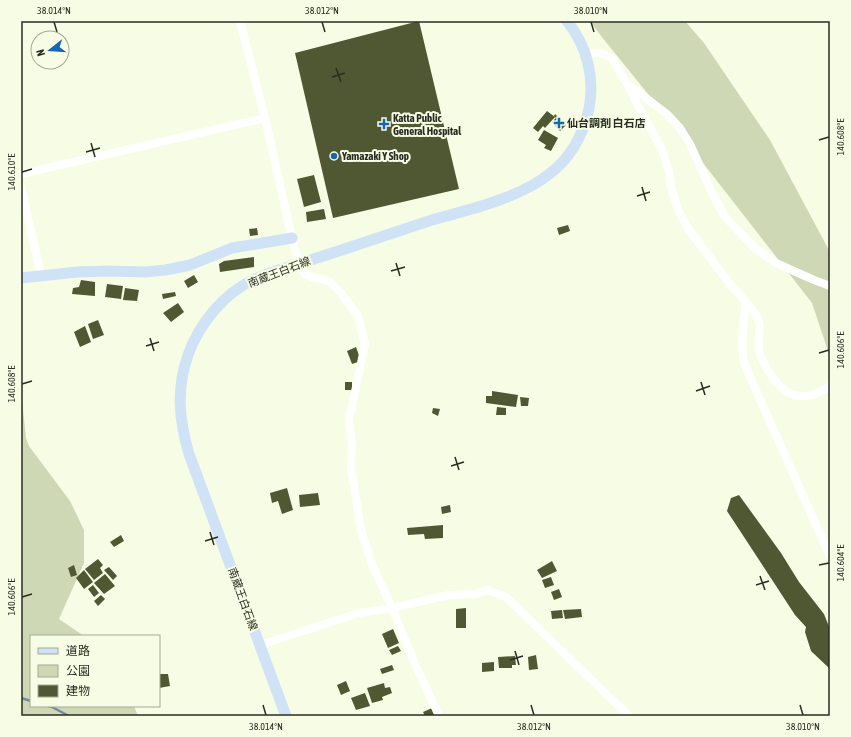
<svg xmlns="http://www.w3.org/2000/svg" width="851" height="737" viewBox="0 0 851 737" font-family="'Asap Condensed','Noto Sans JP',sans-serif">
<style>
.green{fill:#cfd8b5}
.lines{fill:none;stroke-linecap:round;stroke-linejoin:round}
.stream{stroke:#768a9e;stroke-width:2.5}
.building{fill:#505833}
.street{stroke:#fff;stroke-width:8}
.secondary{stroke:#d0e2f6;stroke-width:11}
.ticks{fill:none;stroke:#2a2c23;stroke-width:1.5}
.poi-dot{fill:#1566b5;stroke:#f7fde4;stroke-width:1.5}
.labels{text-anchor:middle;stroke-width:4;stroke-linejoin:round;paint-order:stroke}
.poi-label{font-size:11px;font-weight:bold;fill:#2a2c23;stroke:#f7fde4;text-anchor:start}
.street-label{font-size:11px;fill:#2a2c23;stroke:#f7fde4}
.neatline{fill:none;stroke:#2a2c23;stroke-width:1.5}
.ticks-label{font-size:10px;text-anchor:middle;fill:#2a2c23}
</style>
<rect width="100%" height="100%" fill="#f7fde4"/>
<path class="green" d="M 590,21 L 685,21 L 704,43 L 770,140 L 830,252 L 830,357 L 812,303 L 682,136 L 601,36 Z
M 21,389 L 26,438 L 29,446 L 70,501 L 84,530 L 84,563 L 59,619 L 84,636 L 31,636 L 31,706 L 134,706 L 138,716 L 21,716 Z"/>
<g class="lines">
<path class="stream" d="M 21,698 L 31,701
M 48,706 L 52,707 L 69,716"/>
</g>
<path class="building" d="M 419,21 L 459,189 L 333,218 L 295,53 Z
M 547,111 L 555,117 L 545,128 L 543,126 L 538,132 L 533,128 Z
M 555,114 L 566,125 L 560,131 L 552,122 L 556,118 L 558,120 L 554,116 Z
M 544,130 L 558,138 L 551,151 L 544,148 L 546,145 L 538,140 Z
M 314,175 L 321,202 L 304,207 L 297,179 Z
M 324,209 L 326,219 L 307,222 L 306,212 Z
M 568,225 L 570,231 L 559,235 L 557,228 Z
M 257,228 L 258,235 L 250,236 L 249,229 Z
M 254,257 L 254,267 L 220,272 L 219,264 L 224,261 Z
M 194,275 L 198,282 L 188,288 L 184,281 Z
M 81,280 L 95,282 L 95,296 L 72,294 L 73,288 L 79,287 Z
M 107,284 L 123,286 L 121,299 L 105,297 Z
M 125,288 L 139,290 L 137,301 L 123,300 Z
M 175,292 L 176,296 L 163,299 L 162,294 Z
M 178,303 L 184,312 L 171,322 L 163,313 Z
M 98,320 L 104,335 L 93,339 L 88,324 Z
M 85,326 L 91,342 L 80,347 L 74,332 Z
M 356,347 L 361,361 L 352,364 L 347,351 Z
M 345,382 L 352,382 L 352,390 L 345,390 Z
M 492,391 L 518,395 L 516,407 L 486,403 L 486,396 L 492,396 Z
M 520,397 L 529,398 L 528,406 L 521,406 Z
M 497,407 L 506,408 L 506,415 L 496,415 Z
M 433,408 L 440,409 L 438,416 L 432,413 Z
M 287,488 L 293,510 L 282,514 L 278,501 L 272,503 L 270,493 Z
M 318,493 L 320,505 L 300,507 L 299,495 Z
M 739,495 L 781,553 L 799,582 L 824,614 L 830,629 L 830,669 L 811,651 L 805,632 L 806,627 L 795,615 L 727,511 L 731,498 Z
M 450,505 L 451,512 L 442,514 L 441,507 Z
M 443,525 L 443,538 L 425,539 L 424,534 L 408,535 L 407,528 Z
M 121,535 L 124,541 L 114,547 L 110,542 Z
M 98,559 L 103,565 L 100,568 L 103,573 L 94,580 L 85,569 Z
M 552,561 L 557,571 L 542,578 L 537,570 Z
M 74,565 L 77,575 L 71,577 L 68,568 Z
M 109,567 L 117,576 L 113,580 L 104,570 Z
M 84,570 L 93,582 L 84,589 L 76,578 Z
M 105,574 L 115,586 L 104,594 L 94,583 Z
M 551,577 L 554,585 L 545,588 L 542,580 Z
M 93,585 L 99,593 L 94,597 L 88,589 Z
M 559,589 L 562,597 L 554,600 L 551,592 Z
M 101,595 L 105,599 L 98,606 L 94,601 Z
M 466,608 L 466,628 L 456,628 L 456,609 Z
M 581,609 L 582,617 L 565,619 L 563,610 Z
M 562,610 L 563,618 L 552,619 L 551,611 Z
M 393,629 L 399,643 L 388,648 L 382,634 Z
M 398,646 L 401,651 L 392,655 L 389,650 Z
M 536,655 L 538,669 L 529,670 L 528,657 Z
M 515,656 L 516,665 L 512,665 L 512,668 L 499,668 L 498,657 Z
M 494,662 L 494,671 L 482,672 L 482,663 Z
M 392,665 L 394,670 L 382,674 L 380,669 Z
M 159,674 L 168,674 L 170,686 L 159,688 Z
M 346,681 L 350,691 L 341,695 L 337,685 Z
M 384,683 L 385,688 L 390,687 L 392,693 L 382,697 L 383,700 L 372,703 L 367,688 Z
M 365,693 L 370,706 L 356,710 L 351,698 Z
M 432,708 L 435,716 L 425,716 L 423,712 Z"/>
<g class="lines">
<path class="street" d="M 240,21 L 265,118 L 292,238 L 299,263 L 305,274 L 314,278 L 322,279 L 329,281 L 341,293 L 358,316 L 365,344 L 349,420 L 352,445 L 351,468 L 361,530 L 372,564 L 392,608 L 415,664 L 439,716
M 586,54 L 601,53 L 612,59 L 627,84 L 637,104 L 662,149 L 669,172 L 671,187 L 676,203 L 679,212 L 689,230 C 703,248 716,266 730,284 C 739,295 750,305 757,317 C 763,328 757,339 759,350 C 761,358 765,365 769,372 C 785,398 805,404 830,386
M 628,84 L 668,115 L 680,128 L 690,144 L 713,195 L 725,217 L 756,249 L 776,263 L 814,280 L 830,286
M 21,174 L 265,118
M 21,187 L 41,275
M 746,302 C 744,319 740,345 744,362 C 746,367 748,372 750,377 L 830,556
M 260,645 L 359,613 L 392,608 L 449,595 L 476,594 L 488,590 L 506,597 L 629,716"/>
<path class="secondary" d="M 21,278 L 77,272 L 109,271 L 145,272 L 166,270 L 190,265 L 232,248 L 292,238
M 286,716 L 189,454 C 179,420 176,389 188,355 C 199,324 224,293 255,279 C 276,270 299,264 320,257 C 358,245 395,232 432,220 C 468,210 519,198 548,175 C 570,159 583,135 589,109 C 595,77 587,46 567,21"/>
</g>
<path class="ticks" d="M 54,22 L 57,32M 322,22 L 325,32M 591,22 L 594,32M 336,68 L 341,82M 332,77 L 345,73M 819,140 L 829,137M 91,143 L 95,157M 86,152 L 100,148M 22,172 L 32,169M 642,187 L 646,201M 637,196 L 650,192M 396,263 L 400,276M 391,271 L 405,267M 150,338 L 154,351M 146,346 L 159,342M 819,353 L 829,350M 701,382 L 705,395M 22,384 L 32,381M 696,391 L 710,386M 455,457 L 459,470M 451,466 L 464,462M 210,532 L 214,545M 205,541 L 218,537M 819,565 L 829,563M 760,576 L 765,590M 756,585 L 769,581M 22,597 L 32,594M 515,651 L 519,665M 510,660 L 523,656M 263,705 L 266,715M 531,705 L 534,715M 800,705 L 803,715"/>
<g class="poi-dot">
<path d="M557 117h4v4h4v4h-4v4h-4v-4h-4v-4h4z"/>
<path d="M382 118h4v4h4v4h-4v4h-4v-4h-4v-4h4z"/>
<circle cx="334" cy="156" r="4"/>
</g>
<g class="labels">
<g class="poi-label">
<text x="393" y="122">Katta Public<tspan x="393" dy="13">General Hospital</tspan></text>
<text x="567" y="127">仙台調剤 白石店</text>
<text x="342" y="160">Yamazaki Y Shop</text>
</g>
<g class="street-label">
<text transform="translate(279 272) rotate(-21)" y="4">南蔵王白石線</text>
<text transform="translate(243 599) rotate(70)" y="4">南蔵王白石線</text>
</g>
</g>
<rect width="851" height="737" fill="none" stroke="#f7fde4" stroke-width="44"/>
<rect x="30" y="635" width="130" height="72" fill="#f7fde4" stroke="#a5a997"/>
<rect x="38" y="648" width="20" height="6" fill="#d0e2f6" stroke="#a5a997"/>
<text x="66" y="655" font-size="12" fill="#2a2c23">道路</text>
<rect x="38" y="665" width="20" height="12" fill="#cfd8b5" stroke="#a5a997"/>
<text x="66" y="675" font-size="12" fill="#2a2c23">公園</text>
<rect x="38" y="685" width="20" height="12" fill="#505833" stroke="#a5a997"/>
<text x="66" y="695" font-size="12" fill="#2a2c23">建物</text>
<g transform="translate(50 50) rotate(253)"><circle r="19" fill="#f7fde4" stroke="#a5a997"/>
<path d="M0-3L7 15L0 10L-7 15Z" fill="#1566b5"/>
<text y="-6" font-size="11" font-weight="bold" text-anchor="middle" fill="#2a2c23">N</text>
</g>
<rect x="22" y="22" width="807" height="693" class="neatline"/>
<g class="ticks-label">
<text x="54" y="14">38.014°N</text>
<text x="322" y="14">38.012°N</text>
<text x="591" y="14">38.010°N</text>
<text transform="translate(840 137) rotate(-90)" y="4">140.608°E</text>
<text transform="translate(11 172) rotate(-90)" y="4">140.610°E</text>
<text transform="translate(840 350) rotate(-90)" y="4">140.606°E</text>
<text transform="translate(11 384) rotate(-90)" y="4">140.608°E</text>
<text transform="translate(840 563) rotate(-90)" y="4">140.604°E</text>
<text transform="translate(11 597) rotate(-90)" y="4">140.606°E</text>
<text x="266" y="730">38.014°N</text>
<text x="534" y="730">38.012°N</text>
<text x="803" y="730">38.010°N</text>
</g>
</svg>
